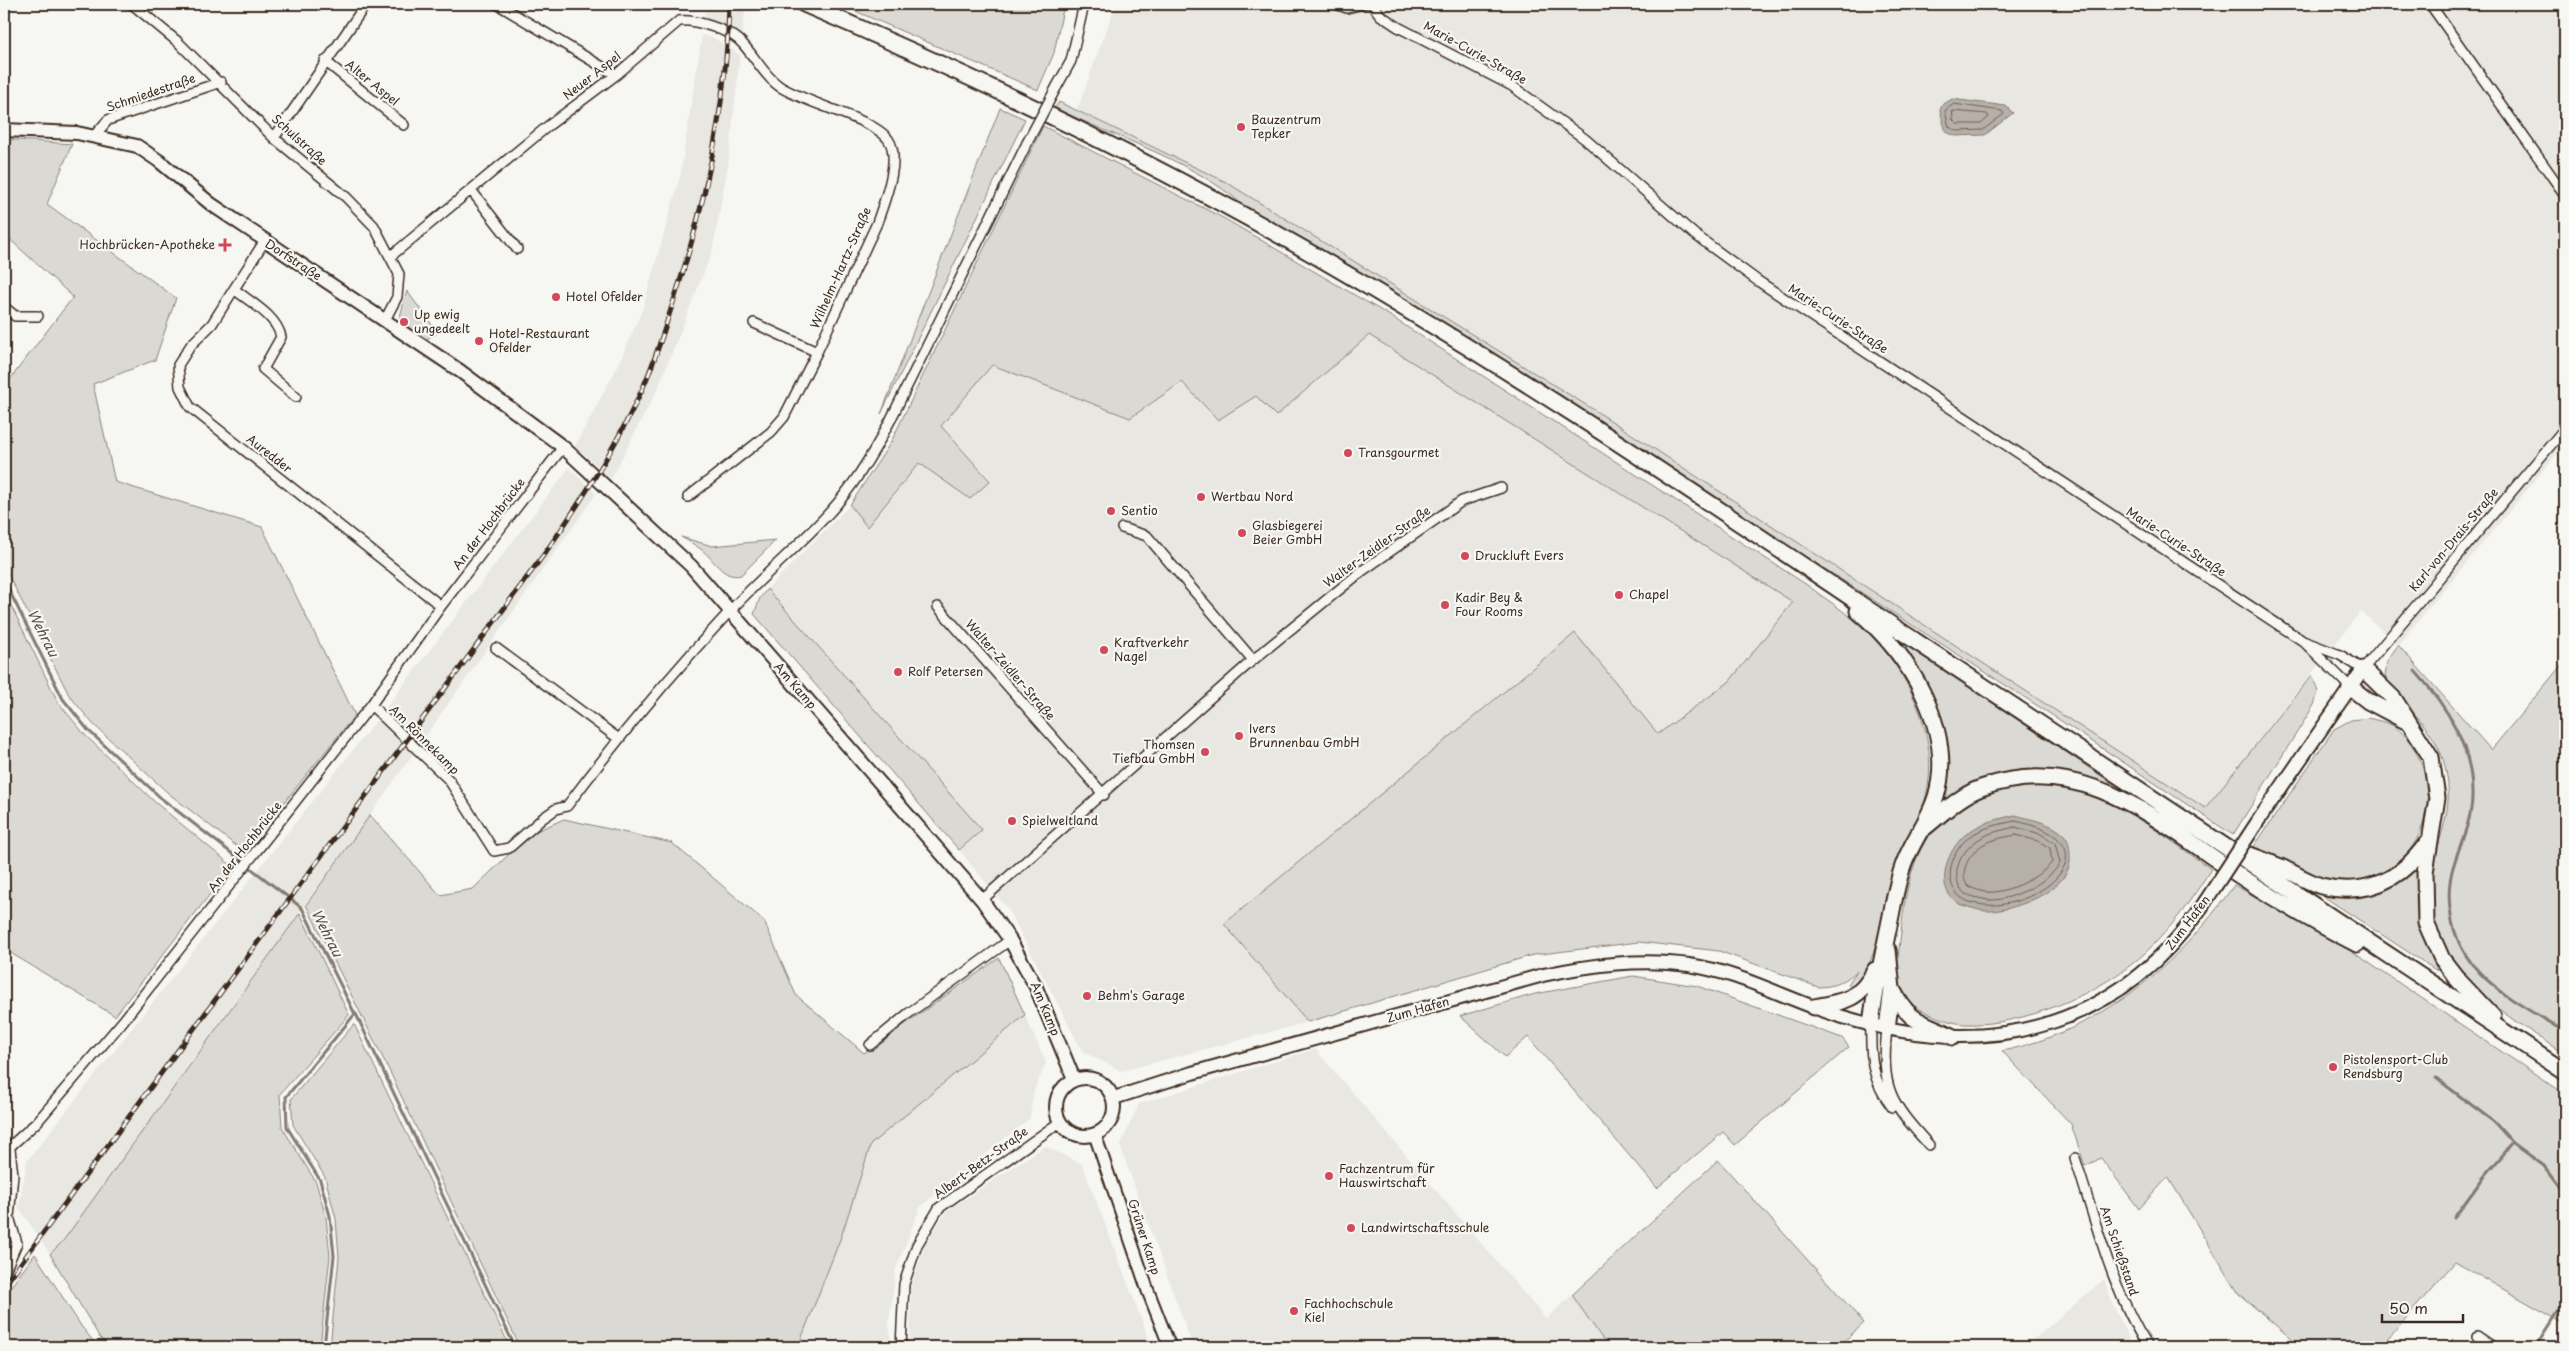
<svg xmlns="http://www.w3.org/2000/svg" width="2569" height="1351" viewBox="0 0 2569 1351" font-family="'Playpen Sans',sans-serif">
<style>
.built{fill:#e8e7e2}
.green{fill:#dad9d3;stroke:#8a8278;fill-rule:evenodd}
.water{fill:#b6b0a9;stroke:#857a71}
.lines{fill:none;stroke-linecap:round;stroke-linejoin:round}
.shore{stroke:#6c6056;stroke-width:1}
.stream{stroke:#857a71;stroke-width:3}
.minor-casing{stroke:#3b2a1e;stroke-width:12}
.tertiary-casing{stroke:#3b2a1e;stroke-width:15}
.secondary-casing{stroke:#3b2a1e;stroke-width:16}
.trunk-casing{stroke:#3b2a1e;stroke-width:19}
.minor{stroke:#f6f6f2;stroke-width:9}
.tertiary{stroke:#f6f6f2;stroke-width:11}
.secondary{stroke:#f6f6f2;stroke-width:12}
.trunk{stroke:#f6f6f2;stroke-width:15}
.rail-casing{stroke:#3b2a1e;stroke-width:5}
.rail{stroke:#f6f6f2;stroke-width:3;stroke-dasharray:9;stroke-linecap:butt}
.minor-bridge-casing{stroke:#3b2a1e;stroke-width:12;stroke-linecap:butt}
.secondary-bridge-casing{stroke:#3b2a1e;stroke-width:16;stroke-linecap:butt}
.minor-bridge{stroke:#f6f6f2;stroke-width:9}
.secondary-bridge{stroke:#f6f6f2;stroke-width:12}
.poi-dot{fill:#d1495b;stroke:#f6f6f2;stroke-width:2}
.labels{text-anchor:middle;stroke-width:4.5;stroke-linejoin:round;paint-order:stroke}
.street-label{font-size:12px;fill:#3b2a1e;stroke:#f6f6f2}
.poi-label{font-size:12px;fill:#3b2a1e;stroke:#f6f6f2;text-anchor:start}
.water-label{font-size:14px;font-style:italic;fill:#605248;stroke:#f6f6f2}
</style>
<rect width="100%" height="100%" fill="#f6f6f2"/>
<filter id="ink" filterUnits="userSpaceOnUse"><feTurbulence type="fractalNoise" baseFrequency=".02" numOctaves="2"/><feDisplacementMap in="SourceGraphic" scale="10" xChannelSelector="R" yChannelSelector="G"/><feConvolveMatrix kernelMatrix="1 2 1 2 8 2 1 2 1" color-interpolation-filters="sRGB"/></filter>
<g filter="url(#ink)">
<path class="built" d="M 706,4 L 746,4 L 742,36 L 720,23 L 704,19 Z
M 1116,4 L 2565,4 L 2565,444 L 2398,645 L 2361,611 L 2205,808 L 1607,418 L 1226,182 L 1077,110 Z
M 702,35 L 714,38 L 740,55 L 728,165 L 712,252 L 658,388 L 611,479 L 575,446 L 618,366 L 643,308 L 680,177 Z
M 1369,335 L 1793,602 L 1729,682 L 1658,734 L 1575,633 L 1224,925 L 1308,1022 L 1122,1071 L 1083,1052 L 1008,909 L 959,850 L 982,830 L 767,589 L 850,505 L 867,527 L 919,463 L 970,499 L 990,480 L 941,426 L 992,365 L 1130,418 L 1182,382 L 1218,420 L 1256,396 L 1276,416 Z
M 569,468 L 596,494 L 370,815 L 63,1241 L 50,1254 L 19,1208 L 27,1161 L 372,726 Z
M 1025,1015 L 1046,1063 L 1033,1093 L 1030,1118 L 920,1207 L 896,1269 L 889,1322 L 891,1347 L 798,1347 L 841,1237 L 871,1144 Z
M 1315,1049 L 1546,1319 L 1572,1295 L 1608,1347 L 1193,1347 L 1120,1146 L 1139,1104 Z
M 1045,1146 L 1082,1164 L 1152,1347 L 910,1347 L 911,1286 L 925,1244 L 947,1211 Z
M 2104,1279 L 2113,1305 L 2133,1347 L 2025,1347 Z"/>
<path class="green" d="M 839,4 L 1064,4 L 1054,53 L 1038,90 Z
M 1059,102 L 1226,182 L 1607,418 L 2205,808 L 2312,675 L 2318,692 L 2314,705 L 2233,835 L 2055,717 L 1416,306 L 1243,205 C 1190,159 1118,139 1055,108 Z
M 1000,108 L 1025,119 L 881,414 Z
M 1043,126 L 1225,219 L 1387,314 L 1807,585 C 1830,602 1855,618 1875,640 C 1912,679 1940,741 1926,796 C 1919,827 1898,853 1890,883 C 1880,918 1879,963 1852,989 L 1848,984 L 1857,971 C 1845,981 1835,987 1818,987 L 1719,951 L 1639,942 L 1533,955 L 1308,1022 L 1224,924 L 1575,633 L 1658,734 L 1729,682 L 1793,602 L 1369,335 L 1276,416 L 1256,396 L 1218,420 L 1182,382 L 1130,418 L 992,365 L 941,426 L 990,481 L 970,499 L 919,463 L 867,527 L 850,505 L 891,442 Z
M 4,139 L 72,144 L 47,204 L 176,298 L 155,360 L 93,384 L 115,482 L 262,527 L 355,715 L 244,852 L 168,793 L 93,724 L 69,695 L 4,566 L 4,387 L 73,297 L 4,234 Z
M 407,291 L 438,333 L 422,341 L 398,324 Z
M 681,537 L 712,546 L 776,540 L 741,575 C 723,580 714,559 702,550 C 696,545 688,541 681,537 Z
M 767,589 L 982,830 L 959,850 L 754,614 L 760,598 Z
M 4,591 L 58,702 L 85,735 L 156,803 L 232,866 L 115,1016 L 4,949 Z
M 1896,637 L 2138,801 C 2111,792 2082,778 2054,772 C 2015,764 1971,781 1941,803 L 1945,765 L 1894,641 Z
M 2398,645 L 2491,750 L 2565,661 L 2565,1054 C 2507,1015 2434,977 2432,898 C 2432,889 2430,879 2432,871 C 2439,835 2454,810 2446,771 C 2439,731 2406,709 2385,677 L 2387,661 Z
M 2368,718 C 2376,720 2387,722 2394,726 C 2406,734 2416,750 2421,763 C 2445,826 2398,892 2329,882 C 2305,879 2274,859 2253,848 L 2334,729 L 2351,720 Z
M 2033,785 C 2105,786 2155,830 2211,869 C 2192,899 2172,928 2145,953 C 2103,992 2023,1027 1964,1024 C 1945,1022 1928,1014 1911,1004 L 1907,1007 C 1893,983 1898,958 1901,932 C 1909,843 1938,793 2033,785 ZM 2036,898 C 2003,909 1994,915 1959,904 Z
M 370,815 L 440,895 L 473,889 L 530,834 L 564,819 L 672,843 L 764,921 L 796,995 L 864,1053 L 999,958 L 1025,1015 L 871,1144 L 841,1237 L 798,1347 L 520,1347 L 388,1068 L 306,905 Z
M 2420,864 C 2415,888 2414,914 2423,938 C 2427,948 2435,961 2437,971 L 2326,898 L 2326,895 L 2365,895 Z
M 2234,885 L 2342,945 L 2565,1094 L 2565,1324 L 2455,1262 L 2381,1347 L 2301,1347 L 2239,1294 L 2168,1177 L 2139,1209 L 2101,1158 L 2085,1166 L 2071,1124 L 2002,1051 C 2100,1031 2178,966 2234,885 Z
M 300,913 L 349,1015 L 280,1094 L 282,1127 L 316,1182 L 326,1217 L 330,1256 L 320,1347 L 111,1347 L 100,1338 L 50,1254 L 63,1241 Z
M 1633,976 L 1697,986 L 1842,1038 L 1849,1047 L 1735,1145 L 1723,1132 L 1657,1188 L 1528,1037 L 1505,1057 L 1460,1016 L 1535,994 Z
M 354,1024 L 510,1347 L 330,1347 L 339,1257 L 336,1219 L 325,1177 L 293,1125 L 291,1099 Z
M 1718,1160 L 1864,1323 L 1838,1347 L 1608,1347 L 1572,1295 Z
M 35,1254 L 81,1326 L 98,1347 L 13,1347 L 4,1344 L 4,1296 Z"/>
<path class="water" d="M 1952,99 L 2006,106 L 2013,113 L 1985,135 L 1956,136 L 1948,133 L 1945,129 L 1940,110 L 1942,105 Z
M 2015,815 C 2030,819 2053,823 2064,835 C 2069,840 2070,849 2070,856 C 2074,888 2017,910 1991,911 C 1982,912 1973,908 1965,906 C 1930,895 1946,847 1969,832 C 1982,822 1999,819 2015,815 Z"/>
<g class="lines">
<path class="shore" d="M 1954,104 L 2002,111 L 2004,114 L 1983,130 L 1957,131 L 1949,127 L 1945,111 Z
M 1953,111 L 1987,114 L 1989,117 L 1981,124 L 1957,124 L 1953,120 Z
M 2015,821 C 2126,843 2032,919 1973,903 C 1939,894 1947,852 1972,835 C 1985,827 2000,824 2015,821 Z
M 2015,827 L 2041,834 L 2055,843 L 2060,863 C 2050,882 2009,902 1988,900 C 1980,899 1972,896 1965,894 C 1947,876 1961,849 1981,838 C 1991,832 2003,830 2015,827 Z
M 2016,835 L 2038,841 L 2050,848 L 2052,862 C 2043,876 2005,894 1988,892 C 1982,892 1975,889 1969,887 C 1956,874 1971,851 1984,844 C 1994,839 2005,837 2016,835 Z"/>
<path class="stream" d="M 4,580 L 63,699 L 88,730 L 162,799 L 302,908 L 355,1014 L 286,1097 L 287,1127 L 320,1180 L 330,1216 L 334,1256 L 324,1347
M 2415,671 C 2447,706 2473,747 2472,796 C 2472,819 2462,839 2455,861 C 2443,895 2450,937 2473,965 C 2496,994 2535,1013 2565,1032
M 356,1014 L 515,1347
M 2436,1078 L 2494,1122 L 2513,1143
M 2454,1218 L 2483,1178 L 2513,1143 L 2544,1166 L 2565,1194
M 2536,1347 L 2565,1301"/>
<g class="minor-casing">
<path id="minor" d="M 132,4 L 178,42 L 274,138 L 346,197 L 374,226 L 399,274 L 397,297 L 385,320
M 497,4 L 616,75
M 1335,4 L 1347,8 L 1363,4
M 1372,4 L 1380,15 L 1398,27 L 1512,86 L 1585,139 L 1694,234 L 1758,281 L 2303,641 L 2340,655 L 2363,669 L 2565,428
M 2430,4 L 2565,195
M 325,61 L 404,125
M 1056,88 L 1071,61 L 1084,4
M 94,136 L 108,120 L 221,82
M 274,138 L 366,4
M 471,190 L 517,249
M 264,242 L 234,289 C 250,302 277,316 281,337 L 263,369 L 296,397
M 391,256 L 548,126 L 616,75 L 679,21 C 694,19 728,30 739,40 C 754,54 762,74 779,86 C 804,103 874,119 888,139 C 902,158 884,202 877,223 L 817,352 L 784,417 L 771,432 L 688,497
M 234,289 L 212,324 L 191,345 L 178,365 L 180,387 L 190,407 L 441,606
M 4,307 L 15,316 L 38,316
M 754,323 L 817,352
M 1122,528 L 1147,536 L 1253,660
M 938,607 L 1104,795
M 2303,641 L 2350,687
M 496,648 L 619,739
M 371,705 L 449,780 L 494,851 L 509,848 L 543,818 L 556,809 L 567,806 C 618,738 672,673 730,611 C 761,577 798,547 829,513 C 854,486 873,454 890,421 L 1027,143
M 982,900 L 1253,660 L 1362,571 L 1462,501 L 1501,488
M 1871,1025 C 1870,1057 1872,1081 1892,1107
M 1887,1028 C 1881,1088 1889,1101 1929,1145
M 870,1045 L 909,1013 L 1010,940
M 4,1152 L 37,1122 L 123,1021 L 371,705 L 441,606 L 563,447
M 2075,1158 C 2096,1222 2112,1290 2148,1347
M 4,1273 L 17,1243 L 9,1217 L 13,1175 L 10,1149
M 2477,1336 L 2493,1347
M 901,1347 L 904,1284 L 917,1245 L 939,1208 L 1060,1122"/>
</g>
<g class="tertiary-casing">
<path id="tertiary" d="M 1095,1135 L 1148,1291 L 1170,1347"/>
</g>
<g class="secondary-casing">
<path id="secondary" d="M 4,130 L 77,133 L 137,146 L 159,161 L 211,204 L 460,371 L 563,447 L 691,566 L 982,900 L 1010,940 L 1035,985 L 1074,1079
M 2260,818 L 2363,669
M1056 1107a29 29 0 1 1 58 0a29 29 0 1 1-58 0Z
M 1114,1098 L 1192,1073 L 1543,975 C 1591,965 1640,958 1689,965 C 1743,973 1791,1002 1843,1017 C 1984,1060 2113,1032 2201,908"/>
</g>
<g class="trunk-casing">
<path id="trunk" d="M 804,4 C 966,73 1125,148 1279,235 C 1499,359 1708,502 1917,642 C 2133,786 2349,929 2565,1072
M 1858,611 C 1908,652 1956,730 1936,797 C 1928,823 1910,843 1902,869 C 1895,890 1892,913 1887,935 C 1881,965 1874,995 1871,1025
M 2363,669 L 2394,699 L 2431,757 L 2437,798 L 2425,872 L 2426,923 L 2442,959 L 2459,981 L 2493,1017
M 2350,687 L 2368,701 L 2406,721
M 1919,832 C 1939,817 1957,797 1981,788 C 2087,749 2165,828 2248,881 C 2282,904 2320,925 2357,944
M 2247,854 C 2259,858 2271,863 2283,868 C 2295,874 2308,882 2321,886 C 2367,897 2401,880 2427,843
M 1892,989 C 1912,1026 1919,1019 1953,1037
M 1814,1007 C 1844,1002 1861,999 1875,970
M 1887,1028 L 1892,989 L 1888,950"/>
</g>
<use href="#minor" class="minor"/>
<use href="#tertiary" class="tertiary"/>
<use href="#secondary" class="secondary"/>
<use href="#trunk" class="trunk"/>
<g class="rail-casing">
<path id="rail" d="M 4,1286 L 545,553 C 581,502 614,450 640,394 C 655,363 664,329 675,297 C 706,202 727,104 729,4"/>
</g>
<use href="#rail" class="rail"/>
<g class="minor-bridge-casing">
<path id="minor-bridge" d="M 1027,143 L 1056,88"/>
</g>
<g class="secondary-bridge-casing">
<path id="secondary-bridge" d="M 2201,908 L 2260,818"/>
</g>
<use href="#minor-bridge" class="minor-bridge"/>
<use href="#secondary-bridge" class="secondary-bridge"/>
</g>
</g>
<g class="poi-dot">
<circle cx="1241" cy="127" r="5"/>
<path d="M222.5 237.5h5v5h5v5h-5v5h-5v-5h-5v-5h5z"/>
<circle cx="556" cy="297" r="5"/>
<circle cx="404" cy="322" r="5"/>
<circle cx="479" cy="341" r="5"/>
<circle cx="1348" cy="453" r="5"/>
<circle cx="1201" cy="497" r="5"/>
<circle cx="1111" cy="511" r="5"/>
<circle cx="1242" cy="533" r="5"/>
<circle cx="1465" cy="556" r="5"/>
<circle cx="1619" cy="595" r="5"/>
<circle cx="1445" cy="605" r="5"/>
<circle cx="1104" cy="650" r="5"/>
<circle cx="898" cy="672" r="5"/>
<circle cx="1239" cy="736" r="5"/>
<circle cx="1205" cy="752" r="5"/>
<circle cx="1012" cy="821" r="5"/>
<circle cx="1087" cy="996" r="5"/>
<circle cx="2333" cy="1067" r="5"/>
<circle cx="1329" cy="1176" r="5"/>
<circle cx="1351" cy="1228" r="5"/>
<circle cx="1294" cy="1311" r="5"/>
</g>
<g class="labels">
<g class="street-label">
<text transform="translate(1475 53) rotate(29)" y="4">Marie-Curie-Straße</text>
<text transform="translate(592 76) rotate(-38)" y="4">Neuer Aspel</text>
<text transform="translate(372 83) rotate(39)" y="4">Alter Aspel</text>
<text transform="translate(151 93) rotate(-19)" y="4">Schmiedestraße</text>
<text transform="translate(299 140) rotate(42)" y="4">Schulstraße</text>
<text transform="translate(293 260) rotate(33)" y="4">Dorfstraße</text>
<text transform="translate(841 268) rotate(-66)" y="4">Wilhelm-Hartz-Straße</text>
<text transform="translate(1838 319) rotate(33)" y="4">Marie-Curie-Straße</text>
<text transform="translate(269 454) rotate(38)" y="4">Auredder</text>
<text transform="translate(489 524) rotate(-53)" y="4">An der Hochbrücke</text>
<text transform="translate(2454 540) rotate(-50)" y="4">Karl-von-Drais-Straße</text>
<text transform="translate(2176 542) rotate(33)" y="4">Marie-Curie-Straße</text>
<text transform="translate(1377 547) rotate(-36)" y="4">Walter-Zeidler-Straße</text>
<text transform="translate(1010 670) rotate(49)" y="4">Walter-Zeidler-Straße</text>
<text transform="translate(795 686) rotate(49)" y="4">Am Kamp</text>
<text transform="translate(424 740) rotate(45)" y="4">Am Rönnekamp</text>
<text transform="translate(245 847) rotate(-52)" y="4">An der Hochbrücke</text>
<text transform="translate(2188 923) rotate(-53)" y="4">Zum Hafen</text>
<text transform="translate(1045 1009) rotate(67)" y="4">Am Kamp</text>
<text transform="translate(1418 1010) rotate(-16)" y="4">Zum Hafen</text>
<text transform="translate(981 1163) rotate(-36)" y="4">Albert-Betz-Straße</text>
<text transform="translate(1144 1237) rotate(72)" y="4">Grüner Kamp</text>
<text transform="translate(2119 1251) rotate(71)" y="4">Am Schießstand</text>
</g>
<g class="poi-label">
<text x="1251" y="124">Bauzentrum<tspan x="1251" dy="14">Tepker</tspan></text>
<text x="215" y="249" text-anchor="end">Hochbrücken-Apotheke</text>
<text x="566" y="301">Hotel Ofelder</text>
<text x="414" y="319">Up ewig<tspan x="414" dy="14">ungedeelt</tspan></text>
<text x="489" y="338">Hotel-Restaurant<tspan x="489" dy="14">Ofelder</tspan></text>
<text x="1358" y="457">Transgourmet</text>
<text x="1211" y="501">Wertbau Nord</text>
<text x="1121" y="515">Sentio</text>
<text x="1252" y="530">Glasbiegerei<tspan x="1252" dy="14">Beier GmbH</tspan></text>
<text x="1475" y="560">Druckluft Evers</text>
<text x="1629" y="599">Chapel</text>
<text x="1455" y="602">Kadir Bey &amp;<tspan x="1455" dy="14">Four Rooms</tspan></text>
<text x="1114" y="647">Kraftverkehr<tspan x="1114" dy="14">Nagel</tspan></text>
<text x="908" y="676">Rolf Petersen</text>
<text x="1249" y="733">Ivers<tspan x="1249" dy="14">Brunnenbau GmbH</tspan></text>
<text x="1195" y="749" text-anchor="end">Thomsen<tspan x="1195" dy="14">Tiefbau GmbH</tspan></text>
<text x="1022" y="825">Spielweltland</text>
<text x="1097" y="1000">Behm's Garage</text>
<text x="2343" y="1064">Pistolensport-Club<tspan x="2343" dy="14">Rendsburg</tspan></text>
<text x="1339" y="1173">Fachzentrum für<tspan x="1339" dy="14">Hauswirtschaft</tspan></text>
<text x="1361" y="1232">Landwirtschaftsschule</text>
<text x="1304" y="1308">Fachhochschule<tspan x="1304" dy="14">Kiel</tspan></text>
</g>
<g class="water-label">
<text transform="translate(43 633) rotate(63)" y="5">Wehrau</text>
<text transform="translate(327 933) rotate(63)" y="5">Wehrau</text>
</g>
</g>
<rect width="2569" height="1351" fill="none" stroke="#f6f6f2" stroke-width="20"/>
<rect x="10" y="10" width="2549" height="1331" fill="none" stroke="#3b2a1e" stroke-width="2" filter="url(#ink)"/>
<path d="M2382 1314v8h81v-8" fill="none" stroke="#3b2a1e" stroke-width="2.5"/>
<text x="2389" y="1314" font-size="15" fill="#3b2a1e" stroke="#f6f6f2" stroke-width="4" paint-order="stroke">50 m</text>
</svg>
